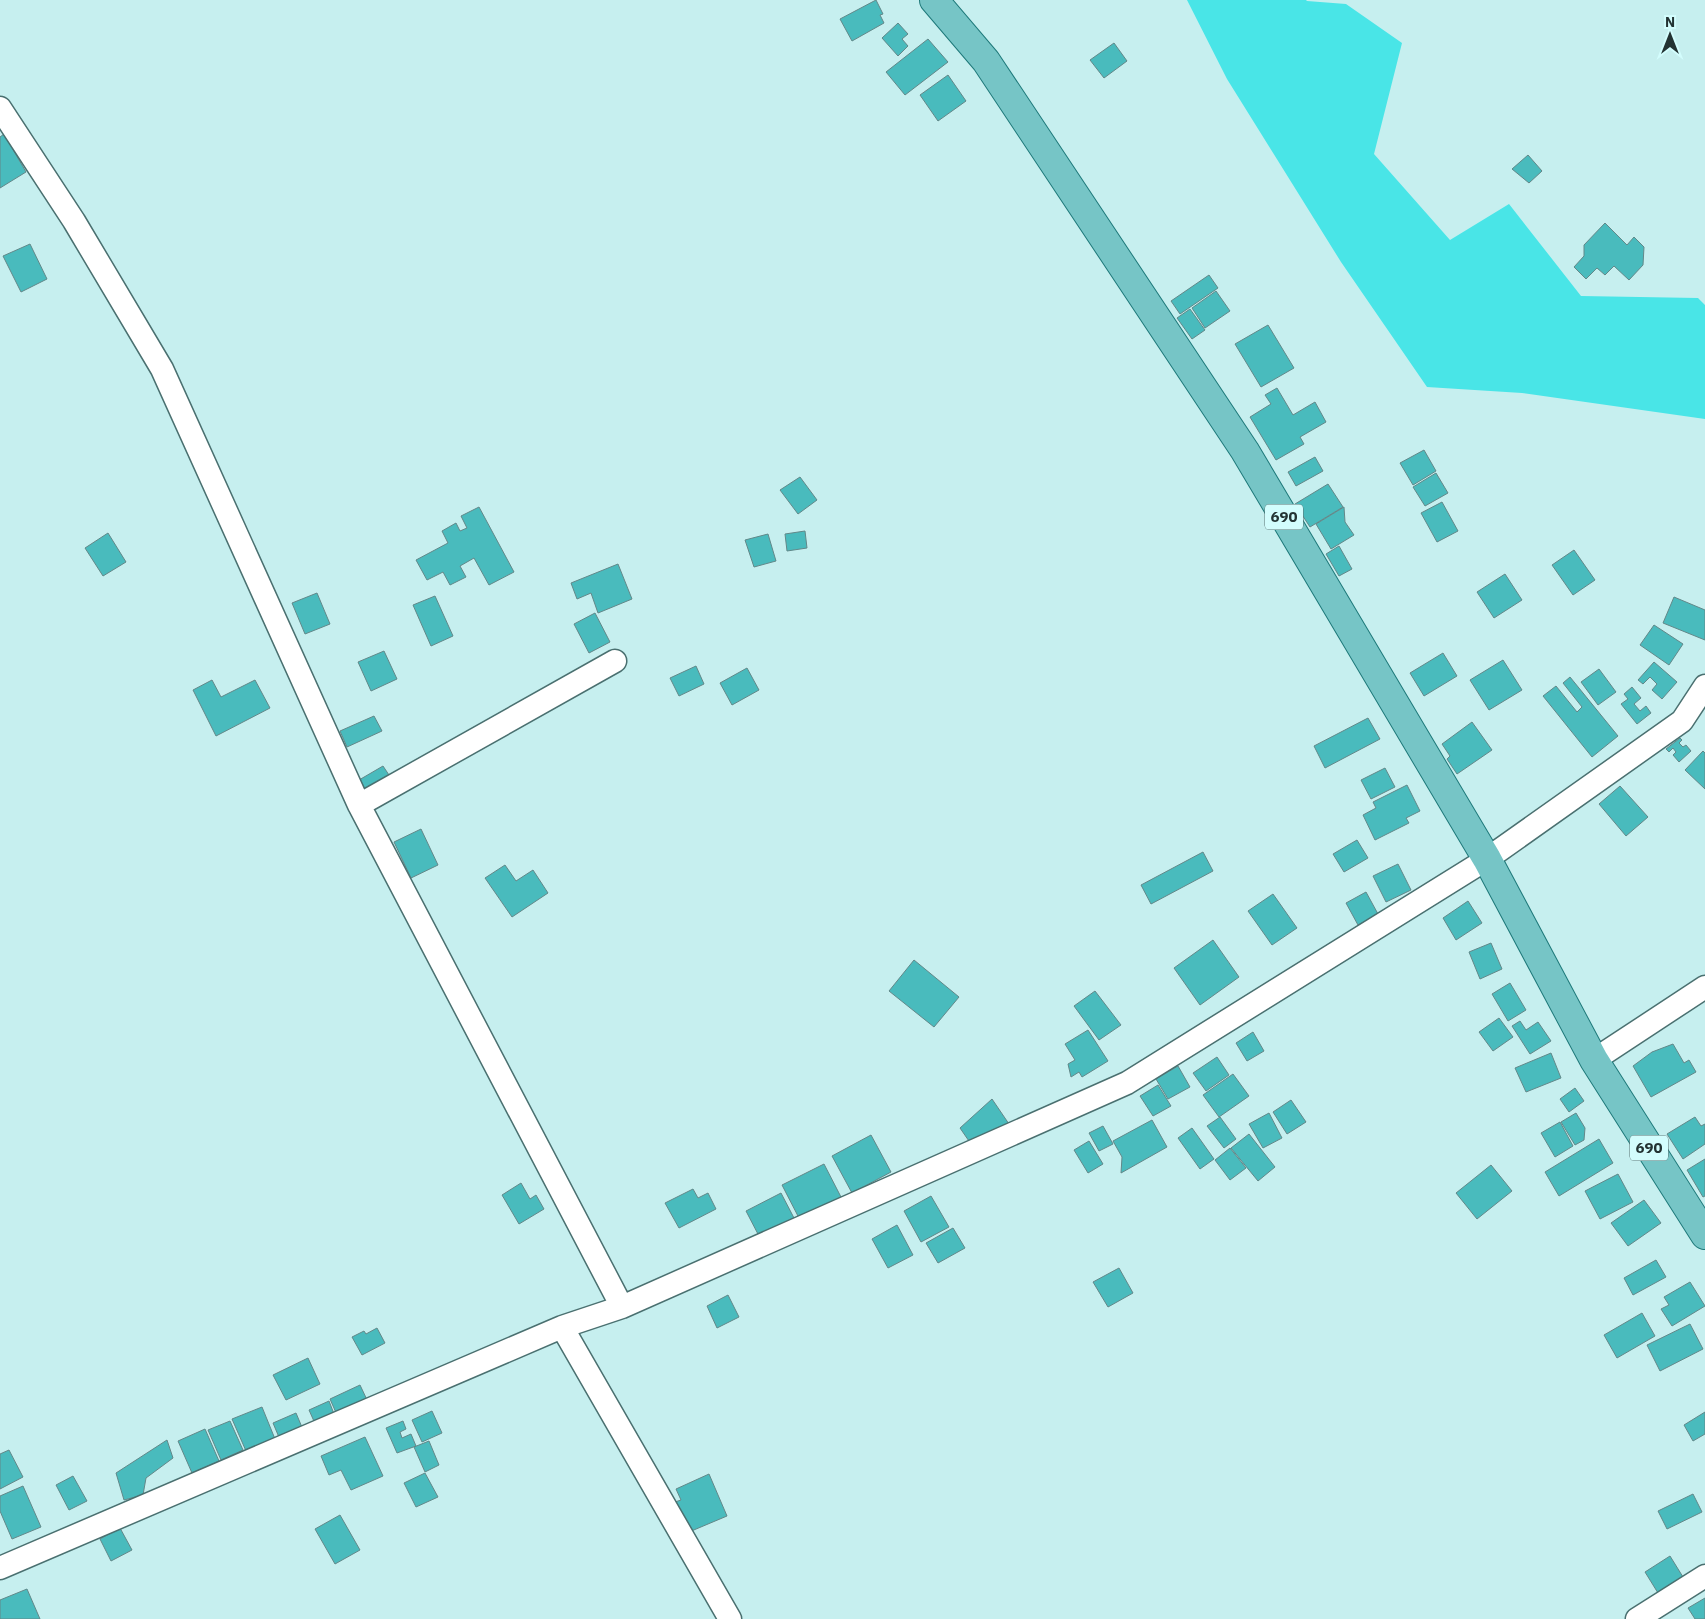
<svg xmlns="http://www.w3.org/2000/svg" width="1705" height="1619" viewBox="0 0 1705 1619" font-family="'IBM Plex Sans',sans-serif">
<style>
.water{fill:#49e5e7}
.building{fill:#49bbbd;stroke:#628889}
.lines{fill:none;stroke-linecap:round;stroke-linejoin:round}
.minor-casing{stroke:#4a7070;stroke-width:25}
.major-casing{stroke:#1e797a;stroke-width:30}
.minor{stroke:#fff;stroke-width:22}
.major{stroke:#76c5c6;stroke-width:28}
.labels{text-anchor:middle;stroke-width:4;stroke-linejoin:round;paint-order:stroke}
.shield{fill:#d3fdfd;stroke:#587070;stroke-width:1}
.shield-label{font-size:15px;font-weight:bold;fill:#233333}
</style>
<rect width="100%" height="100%" fill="#c6efef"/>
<path class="water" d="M 1187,0 L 1306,0 L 1307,1 L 1346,4 L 1402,43 L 1374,154 L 1450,240 L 1509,204 L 1581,296 L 1698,298 L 1705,305 L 1705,419 L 1522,393 L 1427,387 L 1341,262 L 1227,79 Z"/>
<path class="building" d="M 876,0 L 883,14 L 880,15 L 884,23 L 852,41 L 840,19 Z
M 898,23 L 908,34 L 902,39 L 908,46 L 898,56 L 882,38 Z
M 928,39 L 948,62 L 905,95 L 886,72 Z
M 1114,43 L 1127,61 L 1104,78 L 1090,60 Z
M 948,75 L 966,101 L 938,121 L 920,95 Z
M 4,134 L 26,172 L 0,188 L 0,137 Z
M 1528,155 L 1542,171 L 1529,183 L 1512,169 Z
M 1605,223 L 1627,245 L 1634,237 L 1644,247 L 1643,265 L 1629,280 L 1614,266 L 1605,275 L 1597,268 L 1586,279 L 1574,267 L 1584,256 L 1584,245 Z
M 30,244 L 47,279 L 21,292 L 3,256 Z
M 1209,275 L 1218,288 L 1180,314 L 1171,301 Z
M 1216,291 L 1230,311 L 1205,328 L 1192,308 Z
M 1190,309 L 1205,330 L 1192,339 L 1177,318 Z
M 1268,325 L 1294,368 L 1261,387 L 1235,344 Z
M 1277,388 L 1293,415 L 1315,402 L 1326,422 L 1300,437 L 1304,444 L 1276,460 L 1250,417 L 1271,404 L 1265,395 Z
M 1424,450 L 1436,471 L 1413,485 L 1400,463 Z
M 1315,457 L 1323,471 L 1296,486 L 1288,472 Z
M 1436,473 L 1448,493 L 1425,506 L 1413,487 Z
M 800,477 L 817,500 L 798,514 L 780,490 Z
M 1328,484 L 1343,507 L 1310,527 L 1295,504 Z
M 1442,502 L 1458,531 L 1437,542 L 1421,513 Z
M 479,507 L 514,572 L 489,585 L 474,558 L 460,566 L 466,577 L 450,585 L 443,572 L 427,580 L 416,560 L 448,543 L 442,531 L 456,523 L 460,531 L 467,528 L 461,516 Z
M 1344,507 L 1345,522 L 1354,535 L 1331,549 L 1316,524 Z
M 805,531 L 807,548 L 787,551 L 785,534 Z
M 108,533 L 126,562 L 103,576 L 85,548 Z
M 768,534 L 776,561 L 754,567 L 745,540 Z
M 1339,546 L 1352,569 L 1339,576 L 1326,554 Z
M 1574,550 L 1595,580 L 1573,595 L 1552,565 Z
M 618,564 L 632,599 L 598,613 L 591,593 L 577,599 L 571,583 Z
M 1505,574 L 1522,600 L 1494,618 L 1477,592 Z
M 317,593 L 330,624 L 305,634 L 292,603 Z
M 435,596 L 453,636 L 431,646 L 413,605 Z
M 1674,597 L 1705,610 L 1705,640 L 1663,623 Z
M 595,613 L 610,642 L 589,653 L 574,624 Z
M 1654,625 L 1683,644 L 1669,665 L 1640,645 Z
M 384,651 L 397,679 L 371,691 L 358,662 Z
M 1443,653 L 1457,676 L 1424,696 L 1410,673 Z
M 1503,660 L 1522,690 L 1489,710 L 1470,680 Z
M 1654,662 L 1677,682 L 1662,699 L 1652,690 L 1657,684 L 1650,677 L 1643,684 L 1638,680 Z
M 696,666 L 704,684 L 679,696 L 670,678 Z
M 747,668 L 759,690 L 732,705 L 720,683 Z
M 1599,669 L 1616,692 L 1598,705 L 1581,682 Z
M 1570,677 L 1618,736 L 1592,757 L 1543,696 L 1556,686 L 1577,712 L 1582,707 L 1563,683 Z
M 212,680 L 221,697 L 255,680 L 270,708 L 216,736 L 193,690 Z
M 1632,687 L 1641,698 L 1634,704 L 1640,711 L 1646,706 L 1651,713 L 1637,724 L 1621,704 L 1628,699 L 1624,694 Z
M 374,716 L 382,731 L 347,747 L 340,731 Z
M 1368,718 L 1380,739 L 1325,768 L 1314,746 Z
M 1472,722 L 1492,750 L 1457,774 L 1447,759 L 1450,756 L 1442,744 Z
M 1680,738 L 1682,740 L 1679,743 L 1683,747 L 1686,745 L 1691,751 L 1679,762 L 1673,755 L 1676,752 L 1673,748 L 1669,752 L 1666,749 Z
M 1703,751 L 1705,753 L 1705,789 L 1685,770 Z
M 383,766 L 393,781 L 368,796 L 359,780 Z
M 1385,768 L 1395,787 L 1371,799 L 1361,780 Z
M 1407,785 L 1420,811 L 1406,818 L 1409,823 L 1375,840 L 1363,815 L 1376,808 L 1373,802 Z
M 1620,786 L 1648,817 L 1626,836 L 1599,804 Z
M 421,829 L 438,865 L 411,878 L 394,842 Z
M 1357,840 L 1368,858 L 1344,872 L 1333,854 Z
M 1203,852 L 1213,871 L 1151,904 L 1141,885 Z
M 1398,864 L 1411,890 L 1386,902 L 1373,876 Z
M 505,865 L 516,881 L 533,870 L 548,893 L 512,917 L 485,878 Z
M 1366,892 L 1378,914 L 1358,925 L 1346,903 Z
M 1273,894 L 1297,928 L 1272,945 L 1248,911 Z
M 1468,901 L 1482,923 L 1456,940 L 1443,918 Z
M 1213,940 L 1239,977 L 1200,1005 L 1174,968 Z
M 1491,943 L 1502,969 L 1480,979 L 1469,952 Z
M 914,960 L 959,997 L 934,1027 L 889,991 Z
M 1510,983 L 1526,1010 L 1508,1021 L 1492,994 Z
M 1095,991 L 1121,1025 L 1099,1040 L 1074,1006 Z
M 1499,1018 L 1513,1037 L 1493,1051 L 1479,1032 Z
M 1520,1021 L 1526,1030 L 1538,1022 L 1551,1041 L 1530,1054 L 1512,1026 Z
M 1088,1030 L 1108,1061 L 1082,1077 L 1079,1072 L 1071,1077 L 1068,1064 L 1075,1060 L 1065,1044 Z
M 1253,1032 L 1264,1051 L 1247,1061 L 1236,1043 Z
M 1673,1044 L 1684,1063 L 1689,1060 L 1696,1072 L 1651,1097 L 1633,1066 L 1652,1052 Z
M 1551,1053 L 1561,1078 L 1526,1092 L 1515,1068 Z
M 1217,1057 L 1229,1075 L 1206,1091 L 1193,1073 Z
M 1178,1066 L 1190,1087 L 1168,1099 L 1156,1079 Z
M 1233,1074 L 1249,1096 L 1219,1117 L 1203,1095 Z
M 1158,1085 L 1171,1106 L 1153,1116 L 1140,1096 Z
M 1575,1088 L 1584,1101 L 1569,1112 L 1560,1099 Z
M 992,1099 L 1009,1124 L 971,1144 L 960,1128 Z
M 1291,1100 L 1306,1122 L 1287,1134 L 1273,1112 Z
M 1269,1113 L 1282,1138 L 1263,1148 L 1249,1124 Z
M 1576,1113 L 1585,1128 L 1584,1140 L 1575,1145 L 1561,1122 Z
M 1220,1117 L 1236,1139 L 1224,1148 L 1207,1126 Z
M 1695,1117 L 1701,1126 L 1705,1124 L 1705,1144 L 1683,1159 L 1667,1134 Z
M 1152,1120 L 1167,1147 L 1121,1173 L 1122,1157 L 1113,1141 Z
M 1560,1122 L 1573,1146 L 1555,1157 L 1541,1133 Z
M 1103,1126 L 1113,1144 L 1099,1151 L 1089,1133 Z
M 1192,1128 L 1214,1159 L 1200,1169 L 1178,1138 Z
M 1249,1134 L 1275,1167 L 1258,1181 L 1231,1148 Z
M 871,1135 L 891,1172 L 852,1193 L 832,1156 Z
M 1599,1139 L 1613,1163 L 1559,1196 L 1545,1172 Z
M 1089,1141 L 1103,1164 L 1088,1173 L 1074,1150 Z
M 1230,1148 L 1246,1168 L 1230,1180 L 1215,1160 Z
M 1705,1159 L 1705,1196 L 1703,1197 L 1687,1170 Z
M 824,1164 L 841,1197 L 799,1218 L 782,1185 Z
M 1491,1165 L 1512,1191 L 1477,1219 L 1456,1193 Z
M 1618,1174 L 1633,1202 L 1600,1219 L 1585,1191 Z
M 521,1183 L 530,1199 L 536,1195 L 544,1209 L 519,1224 L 502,1195 Z
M 693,1189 L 698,1198 L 708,1193 L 716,1209 L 679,1228 L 665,1203 Z
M 781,1193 L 794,1218 L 759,1236 L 746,1211 Z
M 931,1196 L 949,1227 L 921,1242 L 904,1211 Z
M 1644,1200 L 1661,1223 L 1628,1246 L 1611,1223 Z
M 897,1225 L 913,1255 L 888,1268 L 872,1239 Z
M 953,1228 L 965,1248 L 938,1263 L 926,1243 Z
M 1656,1260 L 1666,1277 L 1633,1295 L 1624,1278 Z
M 1119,1268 L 1133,1293 L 1108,1307 L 1093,1282 Z
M 1690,1282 L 1705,1306 L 1672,1326 L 1661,1309 L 1669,1305 L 1664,1297 Z
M 728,1295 L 739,1317 L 717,1328 L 707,1306 Z
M 1642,1313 L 1655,1336 L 1617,1358 L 1604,1335 Z
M 1690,1324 L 1703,1349 L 1660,1371 L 1647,1345 Z
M 377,1328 L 385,1343 L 362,1355 L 352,1337 L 364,1331 L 366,1334 Z
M 308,1358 L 320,1384 L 286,1400 L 273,1375 Z
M 360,1385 L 368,1402 L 337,1415 L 330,1399 Z
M 329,1401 L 336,1419 L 317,1428 L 309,1410 Z
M 262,1407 L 275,1439 L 246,1451 L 232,1419 Z
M 432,1411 L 442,1433 L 422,1442 L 412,1420 Z
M 1705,1412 L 1705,1434 L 1693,1441 L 1684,1425 Z
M 296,1413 L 304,1432 L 281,1442 L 273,1423 Z
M 230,1421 L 243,1450 L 221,1460 L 208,1430 Z
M 403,1421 L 406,1429 L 400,1432 L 402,1438 L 411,1434 L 416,1446 L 397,1453 L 386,1428 Z
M 205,1429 L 219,1461 L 192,1473 L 178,1441 Z
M 365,1437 L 383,1476 L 351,1490 L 341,1470 L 329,1475 L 321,1456 Z
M 167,1440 L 173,1458 L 146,1478 L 143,1495 L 124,1500 L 116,1473 Z
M 429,1441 L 439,1465 L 425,1472 L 414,1447 Z
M 9,1450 L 23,1477 L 0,1489 L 0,1454 Z
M 425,1473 L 438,1497 L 416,1507 L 404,1483 Z
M 709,1474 L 727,1516 L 689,1532 L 675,1502 L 681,1500 L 676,1489 Z
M 73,1476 L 87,1501 L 69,1510 L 56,1485 Z
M 23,1486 L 41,1527 L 12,1539 L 0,1511 L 0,1496 Z
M 1693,1494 L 1702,1512 L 1667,1529 L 1658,1511 Z
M 340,1515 L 360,1550 L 335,1564 L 315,1529 Z
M 120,1528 L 132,1550 L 111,1561 L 100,1539 Z
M 1670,1556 L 1683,1577 L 1658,1593 L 1645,1572 Z
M 27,1589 L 40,1619 L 0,1619 L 0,1600 Z
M 1705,1598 L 1705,1619 L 1695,1619 L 1688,1608 Z"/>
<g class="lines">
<g class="minor-casing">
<path id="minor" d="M 0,108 L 74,221 L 162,369 L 359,805 L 622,1307
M 359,805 L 615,661
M 1594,1060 L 1705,987
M 562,1327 L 730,1619
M 0,1568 L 562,1327 L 622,1307 L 1127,1083 L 1487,859 L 1682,721 L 1705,686
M 1637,1619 L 1705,1576"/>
</g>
<g class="major-casing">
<path id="major" d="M 934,0 L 986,61 L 1245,451 L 1487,859 L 1594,1060 L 1705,1235"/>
</g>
<use href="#minor" class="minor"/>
<use href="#major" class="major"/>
</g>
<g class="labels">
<g class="shield">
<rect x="1265" y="504.5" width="38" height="25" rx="4"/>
<rect x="1630" y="1135.5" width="38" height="25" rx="4"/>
</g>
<g class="shield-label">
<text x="1284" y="522">690</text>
<text x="1649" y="1153">690</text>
</g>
</g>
<g transform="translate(1670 35)" stroke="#d3fdfd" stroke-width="4" paint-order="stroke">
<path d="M0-4L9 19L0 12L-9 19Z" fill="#233333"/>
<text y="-8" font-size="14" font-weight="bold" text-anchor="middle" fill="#233333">N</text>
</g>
</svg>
